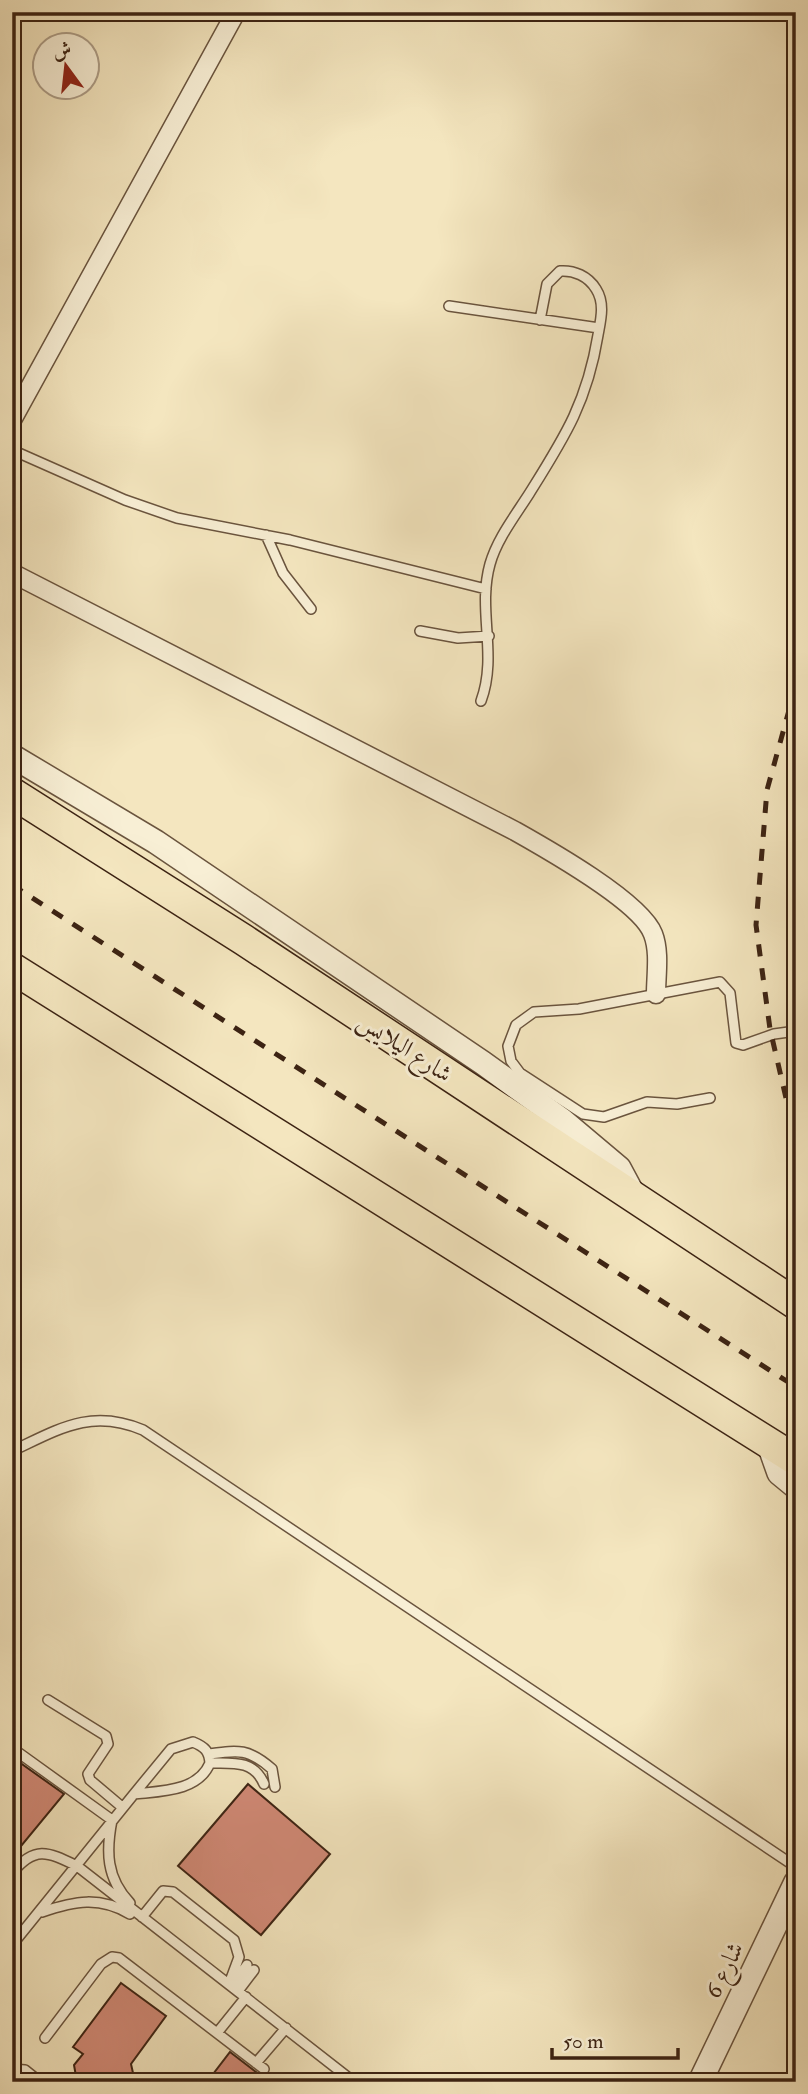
<svg xmlns="http://www.w3.org/2000/svg" width="808" height="2094" viewBox="0 0 808 2094" font-family="'IM FELL Double Pica',Amiri,serif">
<style>
.building{fill:#d18976;stroke:#3c2313;stroke-width:2}
.lines{fill:none;stroke-linecap:round;stroke-linejoin:round}
.service-casing{stroke:#6a543e;stroke-width:12}
.minor-casing{stroke:#6a543e;stroke-width:21}
.tertiary-casing{stroke:#6a543e;stroke-width:26}
.trunk-casing{stroke:#3c2313;stroke-width:33}
.service{stroke:#f8efd5;stroke-width:9}
.minor{stroke:#f8efd5;stroke-width:18}
.tertiary{stroke:#f8efd5;stroke-width:23}
.trunk{stroke:#f4e6bf;stroke-width:30}
.rail{stroke:#3c2313;stroke-width:5;stroke-dasharray:12 12;stroke-linecap:butt}
.labels{text-anchor:middle;stroke-width:6;stroke-linejoin:round;paint-order:stroke}
.street-label{font-size:24px;fill:#3c2313;stroke:#f8efd5}
</style>
<rect width="100%" height="100%" fill="#f4e6bf"/>
<filter id="stains"><feTurbulence type="fractalNoise" baseFrequency=".00286" numOctaves="4"/><feColorMatrix values="0 0 0 0 .2 0 0 0 0 .09 0 0 0 0 .02 0 0 0 .5 -.17"/></filter>
<radialGradient id="worn" r=".72"><stop offset=".6" stop-color="#630" stop-opacity="0"/><stop offset="1" stop-color="#630" stop-opacity=".3"/></radialGradient>
<path class="building" d="M 12,1757 L 64,1794 L 12,1857 Z
M 248,1784 L 330,1854 L 261,1935 L 178,1866 Z
M 121,1983 L 166,2016 L 131,2064 L 135,2082 L 77,2082 L 74,2065 L 83,2054 L 73,2047 Z
M 230,2052 L 260,2075 L 270,2082 L 207,2082 Z"/>
<g class="lines">
<g class="service-casing">
<path id="service" d="M 449,306 L 599,328
M 12,450 L 125,500 L 177,518 L 290,540 L 486,589
M 266,535 L 283,573 L 311,609
M 420,631 L 458,638 L 489,636
M 481,701 C 498,655 477,610 490,564 C 497,539 515,516 529,494 C 564,438 587,403 598,335 C 601,319 605,303 596,289 C 588,276 574,270 560,271 L 547,284 L 540,320
M 710,1098 L 677,1104 L 647,1102 L 604,1117 L 583,1114 L 520,1073 L 511,1061 L 508,1046 L 516,1025 L 534,1012 L 579,1009 L 720,982 L 730,993 L 736,1043 L 743,1045 L 774,1034 L 796,1031
M 12,1451 C 59,1429 91,1408 143,1430 L 796,1867
M 48,1700 L 106,1736 L 108,1744 L 88,1774 L 90,1780 L 122,1807
M 193,1742 C 205,1747 209,1751 210,1763 C 198,1792 160,1791 134,1794 L 171,1749 Z
M 12,1748 L 112,1820 C 106,1851 106,1878 130,1903
M 209,1754 C 238,1750 248,1748 272,1769 L 275,1787
M 210,1763 C 233,1763 254,1760 264,1784
M 12,1873 C 35,1845 48,1852 77,1866 L 354,2082
M 42,1912 C 75,1901 99,1896 130,1914
M 142,1917 L 163,1891 L 173,1892 L 234,1940 L 239,1957 L 229,1984
M 12,1945 L 134,1794
M 234,1983 L 247,1965
M 238,1991 L 254,1970
M 217,2033 L 246,1997
M 45,2038 L 101,1964 L 112,1957 L 119,1958 L 264,2069
M 256,2063 L 286,2028
M 12,2069 L 25,2070 L 40,2082
M 394,2082 L 412,2079 L 423,2082"/>
</g>
<g class="minor-casing">
<path id="minor" d="M 12,420 L 236,12
M 12,573 L 515,831 C 547,849 641,902 653,934 C 660,952 656,975 656,994"/>
</g>
<g class="tertiary-casing">
<path id="tertiary" d="M 12,756 L 156,842 L 483,1063 L 562,1120 L 619,1168 L 634,1196
M 768,1442 L 779,1473 L 796,1487
M 700,2082 L 796,1882"/>
</g>
<g class="trunk-casing">
<path id="trunk" d="M 12,793 L 244,940 L 796,1304
M 12,968 L 796,1460"/>
</g>
<use href="#service" class="service"/>
<use href="#minor" class="minor"/>
<use href="#tertiary" class="tertiary"/>
<use href="#trunk" class="trunk"/>
<path class="rail" d="M 796,685 L 767,790 L 756,925 L 770,1029 L 796,1141
M 12,885 L 796,1387"/>
</g>
<g class="labels">
<g class="street-label">
<text transform="translate(405 1047) rotate(33)" y="8">شارع اليلايس</text>
<text transform="translate(724 1970) rotate(-64)" y="8">شارع 6</text>
</g>
</g>
<rect width="808" height="2094" fill="none" stroke="#f4e6bf" stroke-width="42"/>
<rect x="14" y="14" width="780" height="2066" fill="none" stroke="#3c2313" stroke-width="3.5"/>
<rect x="21" y="21" width="766" height="2052" fill="none" stroke="#3c2313" stroke-width="2"/>
<g transform="translate(66 66) rotate(345)"><circle r="33" fill="#f8efd5" stroke="#ad9d87" stroke-width="2"/>
<path d="M0-5L12 26L0 18L-12 26Z" fill="#8f2418"/>
<text y="-10" font-size="19" font-weight="bold" text-anchor="middle" fill="#3c2313">ش</text>
</g>
<path d="M552 2048v10h126v-10" fill="none" stroke="#3c2313" stroke-width="3.5"/>
<text x="563" y="2048" font-size="21" fill="#3c2313" stroke="#f8efd5" stroke-width="5" paint-order="stroke">50 m</text>
<rect width="100%" height="100%" filter="url(#stains)"/>
<rect width="100%" height="100%" fill="url(#worn)"/>
</svg>
